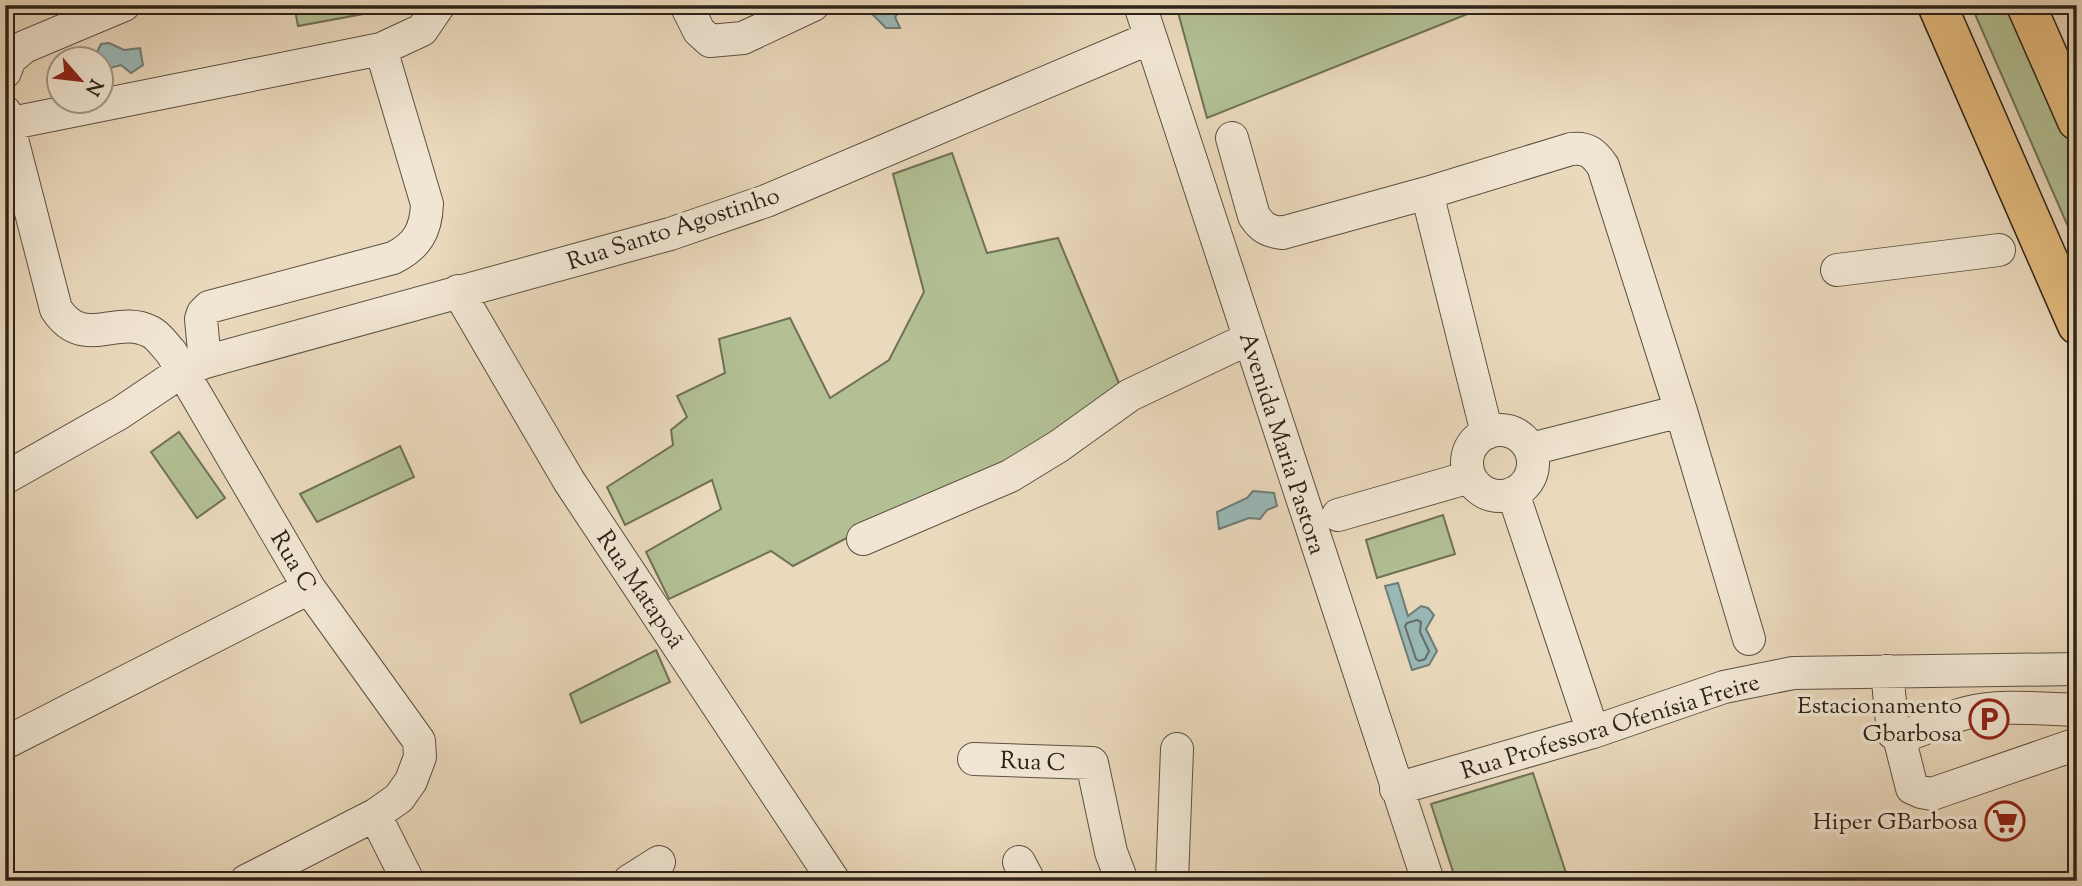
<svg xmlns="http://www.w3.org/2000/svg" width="2082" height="886" viewBox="0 0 2082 886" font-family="'Sorts Mill Goudy',serif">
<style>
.green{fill:#b2c094;stroke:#707156;stroke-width:2}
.water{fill:#9ab9b8;stroke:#6e7d78;stroke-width:2}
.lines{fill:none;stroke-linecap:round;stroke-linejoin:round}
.shore{stroke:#646e68;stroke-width:2}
.minor-casing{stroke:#5c5042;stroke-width:34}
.major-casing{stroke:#2d2219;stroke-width:41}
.minor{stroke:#f1e6d3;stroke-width:32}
.major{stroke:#e5bc7e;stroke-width:38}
.labels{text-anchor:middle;stroke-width:7;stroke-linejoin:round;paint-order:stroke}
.street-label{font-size:24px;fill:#2d2219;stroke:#f1e6d3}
.poi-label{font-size:24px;fill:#2d2219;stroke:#f1e6d3;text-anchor:end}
</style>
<rect width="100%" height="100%" fill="#ead9bc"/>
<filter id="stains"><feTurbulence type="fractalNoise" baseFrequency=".00286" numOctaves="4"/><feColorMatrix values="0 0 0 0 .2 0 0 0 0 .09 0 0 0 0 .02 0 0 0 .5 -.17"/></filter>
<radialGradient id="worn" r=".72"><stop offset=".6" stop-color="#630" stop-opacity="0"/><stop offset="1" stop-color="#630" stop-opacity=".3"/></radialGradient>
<path class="green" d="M 294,5 L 412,5 L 298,26 Z
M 1176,5 L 1490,5 L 1207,118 Z
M 1971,5 L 2016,5 L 2077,143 L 2077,247 Z
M 952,153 L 987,253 L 1058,238 L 1121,388 L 1017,465 L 862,530 L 793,566 L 771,551 L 669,599 L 646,552 L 721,509 L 712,480 L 625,525 L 607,487 L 673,445 L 671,430 L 687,417 L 677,396 L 725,373 L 719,339 L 790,318 L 830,398 L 889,360 L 924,292 L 893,174 Z
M 179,432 L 225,498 L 197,518 L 151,452 Z
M 400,446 L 414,477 L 317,522 L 300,494 Z
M 1443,515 L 1455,554 L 1377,578 L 1366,540 Z
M 656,650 L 670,682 L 581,723 L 570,694 Z
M 1533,773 L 1566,873 L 1544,881 L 1456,881 L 1431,804 Z"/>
<path class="water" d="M 872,5 L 905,5 L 895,17 L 900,28 L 886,28 L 871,13 Z
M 109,43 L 124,50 L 140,48 L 143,65 L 131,73 L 121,65 L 102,70 L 102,60 L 82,59 L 95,56 L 101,44 Z
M 1253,491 L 1274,493 L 1277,506 L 1267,510 L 1260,519 L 1249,518 L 1219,529 L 1217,512 L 1247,498 Z
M 1398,583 L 1408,616 L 1421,606 L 1428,608 L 1434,615 L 1426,629 L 1437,651 L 1429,665 L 1412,670 L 1385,586 Z"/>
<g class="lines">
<path class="shore" d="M 1417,620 L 1421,622 L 1420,632 L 1429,651 L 1425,659 L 1419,661 L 1416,659 L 1405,626 L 1407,623 Z"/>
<g class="minor-casing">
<path id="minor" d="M 686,5 L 699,31 L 710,41 L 743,38 L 813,5
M 1140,5 L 1428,881
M 5,72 L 10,59 L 24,47 L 124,5
M 5,112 L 56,309 C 84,352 116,313 151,332 C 159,336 165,346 171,352 L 309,588 L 419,741 L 420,757 L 411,781 L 399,798 L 375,815 L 246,881
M 7,124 L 381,49 L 422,30 L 439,5
M 1232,138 L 1254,216 C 1262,228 1268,231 1282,233 L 1427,193 L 1571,149 C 1587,147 1594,153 1603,166 L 1681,411 L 1749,639
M 1427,193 L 1487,433
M 1837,270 L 1999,250
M 458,291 L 569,481 L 834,881
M 205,362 L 201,319 L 203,313 L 209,307 L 393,258 C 417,246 426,231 427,204 L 381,49
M1467 463a33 33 0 1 1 66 0a33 33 0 1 1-66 0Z
M 1531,449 L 1681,411
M 5,478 L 120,413 L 181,372 L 205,362 L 670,234 L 766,201 L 1150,38
M 1513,493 L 1593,732
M 1338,515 L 1470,477
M 863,539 L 1010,476 L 1059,446 L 1130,395 L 1248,339
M 1887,671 L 1893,733 L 1899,737 C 1923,731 1943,719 1966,713 C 1998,704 2043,709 2077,710
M 1899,737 L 1912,788 L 1921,792 L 1932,794 L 2077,744
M 5,743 L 309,588
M 974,759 L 1092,763 L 1111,852 L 1122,881
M 1396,789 L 1593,732 L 1724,687 L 1793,673 L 2077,669
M 375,815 L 408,881
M 1019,862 L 1029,881
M 629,881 L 659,862
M 1172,881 L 1177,749"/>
</g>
<g class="major-casing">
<path id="major" d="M 1937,5 L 2077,325
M 2026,5 L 2077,121"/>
</g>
<use href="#minor" class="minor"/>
<use href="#major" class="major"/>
</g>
<defs>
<g id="parking-ring" transform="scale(2.0125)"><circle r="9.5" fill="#f1e6d3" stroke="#8f2418" stroke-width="1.5"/><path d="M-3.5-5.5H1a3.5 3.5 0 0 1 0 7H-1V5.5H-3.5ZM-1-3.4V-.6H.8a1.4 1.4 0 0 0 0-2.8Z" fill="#8f2418"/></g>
<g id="supermarket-ring" transform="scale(2.0125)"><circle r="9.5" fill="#f1e6d3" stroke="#8f2418" stroke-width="1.5"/><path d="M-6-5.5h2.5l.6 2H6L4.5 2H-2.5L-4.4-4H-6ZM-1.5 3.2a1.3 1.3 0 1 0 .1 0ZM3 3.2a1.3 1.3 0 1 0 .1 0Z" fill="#8f2418"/></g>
</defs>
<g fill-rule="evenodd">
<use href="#parking-ring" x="1989" y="719"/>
<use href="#supermarket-ring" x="2005" y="821"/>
</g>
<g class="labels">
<g class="street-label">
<text transform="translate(673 228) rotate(-18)" y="8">Rua Santo Agostinho</text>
<text transform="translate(1283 443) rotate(72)" y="8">Avenida Maria Pastora</text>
<text transform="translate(294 561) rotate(59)" y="8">Rua C</text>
<text transform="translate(641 589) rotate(56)" y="8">Rua Matapoã</text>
<text transform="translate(1610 726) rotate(-17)" y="8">Rua Professora Ofenísia Freire</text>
<text transform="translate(1033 761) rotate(2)" y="8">Rua C</text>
</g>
<g class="poi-label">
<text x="1962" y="713">Estacionamento<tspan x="1962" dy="28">Gbarbosa</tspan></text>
<text x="1978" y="829">Hiper GBarbosa</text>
</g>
</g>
<rect width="2082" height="886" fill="none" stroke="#ead9bc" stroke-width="28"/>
<rect x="7" y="7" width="2068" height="872" fill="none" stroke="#2d2219" stroke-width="3.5"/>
<rect x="14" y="14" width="2054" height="858" fill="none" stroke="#2d2219" stroke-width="2"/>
<g transform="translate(80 80) rotate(118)"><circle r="33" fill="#f1e6d3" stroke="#a39889" stroke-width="2"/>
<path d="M0-5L12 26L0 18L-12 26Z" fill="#8f2418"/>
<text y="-10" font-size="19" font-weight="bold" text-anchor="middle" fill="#2d2219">N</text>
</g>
<rect width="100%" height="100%" filter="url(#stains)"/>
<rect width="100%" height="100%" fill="url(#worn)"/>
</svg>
